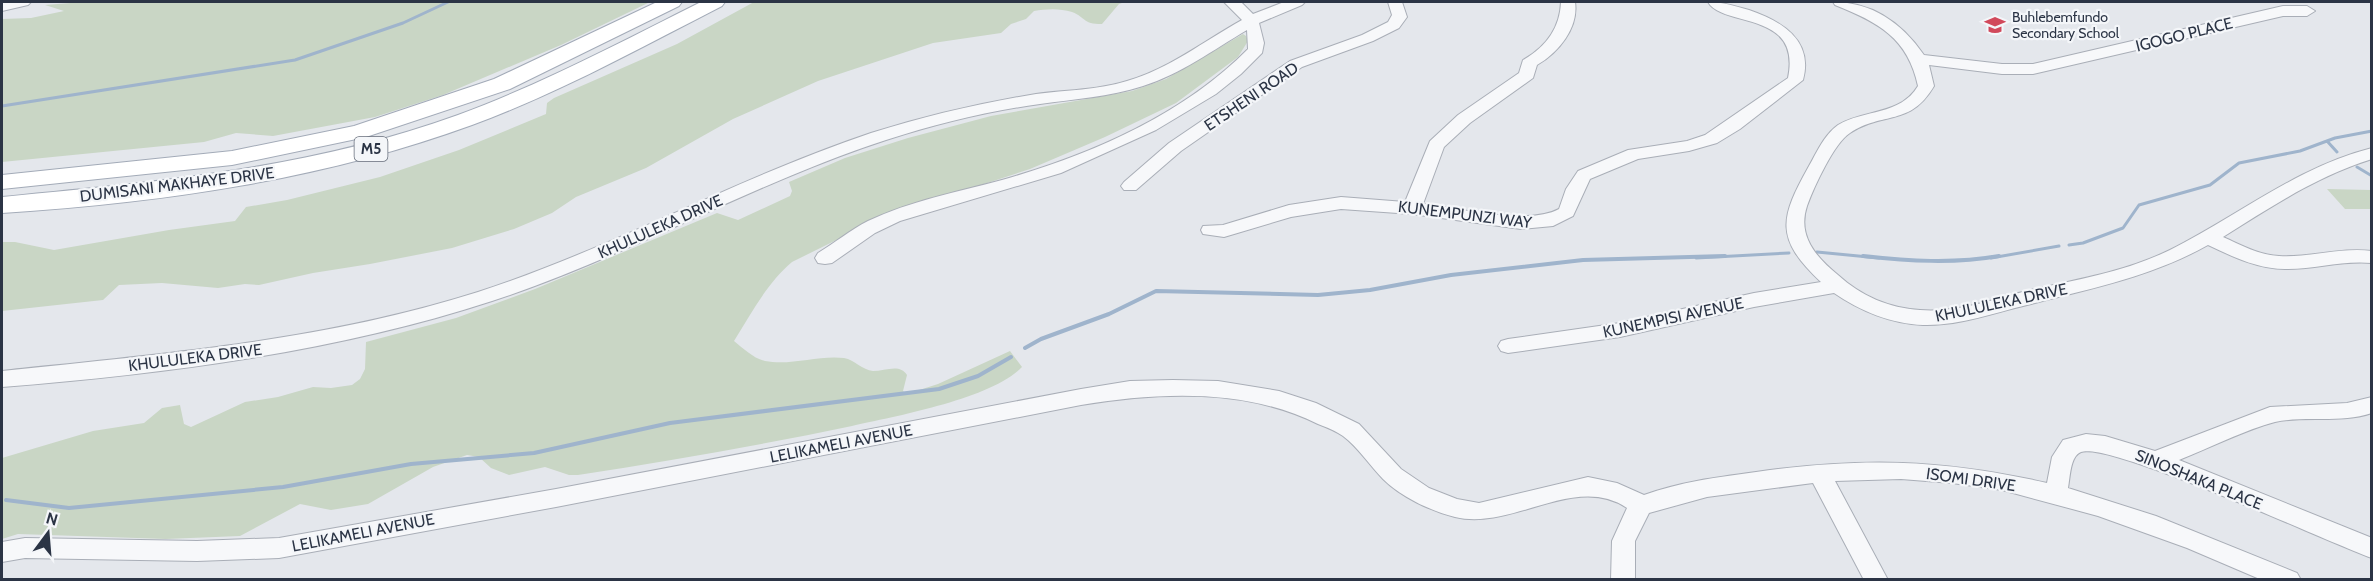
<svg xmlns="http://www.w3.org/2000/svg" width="2373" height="581" viewBox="0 0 2373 581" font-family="Cabin,sans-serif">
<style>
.green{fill:#c9d6c5}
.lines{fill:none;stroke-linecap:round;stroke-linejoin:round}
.stream-far1{stroke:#9fb4cc;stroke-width:3}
.stream{stroke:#9fb4cc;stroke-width:4}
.minor-casing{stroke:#a9aeb7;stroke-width:2}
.major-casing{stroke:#a3abb8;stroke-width:2}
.minor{fill:#f7f8fa;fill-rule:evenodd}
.major{fill:#fff;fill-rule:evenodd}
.labels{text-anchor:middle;stroke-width:4.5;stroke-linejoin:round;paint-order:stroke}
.far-poi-label{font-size:14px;fill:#2b3445;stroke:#f4f6f9;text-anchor:start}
.shield{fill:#f4f6f9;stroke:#676e7b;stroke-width:1.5}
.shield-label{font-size:15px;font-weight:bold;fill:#2b3445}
.street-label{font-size:16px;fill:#2b3445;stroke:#f4f6f9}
</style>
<rect width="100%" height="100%" fill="#e4e7ec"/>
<path class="green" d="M 83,2 L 650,2 L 561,45 L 443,95 L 375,117 L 273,136 L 236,133 L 204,142 L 2,162 L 2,19 L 31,18 L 64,11 L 45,5 Z
M 754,2 L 1125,2 L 1119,4 L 1102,24 C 1082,24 1087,18 1072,12 C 1059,8 1046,9 1034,11 L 1026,19 L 1011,24 L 1001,33 L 933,43 L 818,81 L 733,119 L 646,168 L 576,197 L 552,213 L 514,229 L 452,248 L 370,264 L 313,273 L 259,285 L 245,284 L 218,288 L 162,283 L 119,285 L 103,300 L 2,311 L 2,242 L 15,242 L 54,250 L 169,230 L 235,221 L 246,207 L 287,200 L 380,177 L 459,150 L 546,114 L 547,103 L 554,98 L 677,44 Z
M 1243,34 L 1246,36 L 1248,41 L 1238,57 L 1176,103 L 1105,137 L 1030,169 L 883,217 L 792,262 C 767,283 751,314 734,341 C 744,349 753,358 765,361 C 791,366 818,355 844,358 C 855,360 862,370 873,371 C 885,371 900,363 907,375 L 903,391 L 907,394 L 938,384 L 1010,351 L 1022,367 C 991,399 896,416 852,426 C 761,445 670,461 578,475 L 569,475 L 545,467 L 509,475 L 491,468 L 479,457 L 467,455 L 433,467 L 368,504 L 331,510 L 300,504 L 240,536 L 166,539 L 18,534 L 2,539 L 2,458 L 93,431 L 144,423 L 162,408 L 180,405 L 184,424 L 191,427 L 245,402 L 278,397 L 313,387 L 331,388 L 352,385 L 360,379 L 365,369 L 366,342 L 456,318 L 535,289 L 717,213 L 738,220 L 790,196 L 792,191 L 789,182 L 845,158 L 908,138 L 991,116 L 1132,91 L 1166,79 Z
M 2327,189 L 2371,190 L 2371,209 L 2345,209 Z"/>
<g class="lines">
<path class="stream-far1" d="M 2,106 L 295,60 L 403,23 L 448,2
M 2327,141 L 2337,152
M 2357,167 L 2372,176
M 2069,245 L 2083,243 L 2123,228 L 2139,205 L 2210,185 L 2239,163 L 2300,151 L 2335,138 L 2372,131
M 1817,252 L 1879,258
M 1696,258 L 1789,253
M 1991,258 L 2059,246"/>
<path class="stream" d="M 1863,256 C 1909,261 1953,264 1999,256
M 1025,348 L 1041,339 L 1109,314 L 1156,291 L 1318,295 L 1370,290 L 1451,275 L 1583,260 L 1725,256
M 6,500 L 69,508 L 283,487 L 411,464 L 534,453 L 670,423 L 939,389 L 978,376 L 1011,357"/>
<g class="minor-casing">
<path id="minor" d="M 2,2 L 31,2 L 28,5 L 2,11 Z
M 1224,2 L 1241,2 L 1253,14 L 1284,2 L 1305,2 L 1302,5 L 1259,23 L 1264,43 L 1262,53 L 1241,74 L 1216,94 L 1156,130 L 1061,173 L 900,221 L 875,233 L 832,263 L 825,264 L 818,263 L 815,258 L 818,253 C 835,243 850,230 868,221 C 910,201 957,192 1002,180 C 1090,155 1183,115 1248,49 L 1247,30 C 1213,50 1181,74 1143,86 C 1109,97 1074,99 1040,104 C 988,111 936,124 886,140 C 751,184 627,257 492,301 C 337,352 164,374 2,387 L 2,371 C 162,354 324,341 478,292 C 613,248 737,178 871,133 C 925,116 981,103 1036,94 C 1066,90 1098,90 1127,81 C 1169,69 1204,41 1242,20 Z
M 1388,2 L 1402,2 L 1407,17 L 1399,28 L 1373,41 L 1302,67 L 1181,151 L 1136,190 L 1124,190 L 1121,186 L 1124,182 L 1169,143 L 1290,61 L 1362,35 L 1388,22 L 1392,15 Z
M 1561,2 L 1575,2 C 1579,28 1558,53 1537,65 L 1533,78 L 1470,123 L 1444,147 L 1423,204 C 1458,208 1528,226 1559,209 L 1566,189 L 1578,171 L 1628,150 L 1687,141 L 1705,135 L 1788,78 C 1802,10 1723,28 1708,2 C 1724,2 1734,6 1749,10 C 1781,21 1814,40 1803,80 L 1740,129 L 1717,143 L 1689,151 L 1638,159 L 1590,179 L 1573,216 L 1553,226 L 1521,229 L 1412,214 L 1341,209 L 1291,217 L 1224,237 L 1203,234 L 1201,230 L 1203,226 L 1223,225 L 1289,205 L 1341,197 L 1405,202 L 1430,141 L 1458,115 L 1519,73 L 1523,60 C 1546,47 1560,28 1561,2 Z
M 1833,2 C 1872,2 1902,23 1924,55 L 2002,64 L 2033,64 L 2283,6 L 2307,6 L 2315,11 L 2307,16 L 2283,16 L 2033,74 L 2002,74 L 1929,65 L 1934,86 C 1910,127 1883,111 1850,133 C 1834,143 1814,187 1807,206 C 1797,236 1816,257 1838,275 C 1861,296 1889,308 1920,310 C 1956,313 1992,300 2026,291 C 2075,280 2125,272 2170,250 C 2238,216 2297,167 2372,148 L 2372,159 C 2317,176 2271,207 2223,237 C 2241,245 2259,255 2279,256 C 2310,258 2340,247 2372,251 L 2372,263 C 2343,260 2316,269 2288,269 C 2260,270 2233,257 2208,245 C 2151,277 2089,289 2027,305 C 1993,313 1959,326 1923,325 C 1892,324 1860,311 1834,293 L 1754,307 L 1620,337 L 1508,353 L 1501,351 L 1498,346 L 1501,341 L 1508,339 L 1620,323 L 1754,293 L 1821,282 C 1774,238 1780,218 1809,166 C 1817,152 1824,135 1838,125 C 1864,109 1900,116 1918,86 C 1908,38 1878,22 1835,5 Z
M 1173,380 L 1218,381 L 1279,391 L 1316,403 L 1359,424 L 1401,469 L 1429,488 L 1457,499 L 1479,503 L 1588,477 L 1617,483 L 1644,495 C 1680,482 1718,477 1756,472 C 1862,457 1942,459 2047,483 L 2052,457 L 2063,440 L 2086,434 L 2105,436 L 2155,451 L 2270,407 L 2347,403 L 2372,397 L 2372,413 C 2339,424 2307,415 2275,422 C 2247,429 2207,449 2179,460 L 2372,538 L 2372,558 C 2327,542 2110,441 2081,452 C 2070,456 2070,478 2068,488 L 2156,516 L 2297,573 L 2301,580 L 2262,580 L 2187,548 L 2098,516 L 2002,490 L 1952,483 L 1901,479 L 1835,481 L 1888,580 L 1864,580 L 1813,483 L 1707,497 L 1649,513 L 1635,541 L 1635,580 L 1611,580 L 1612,541 L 1627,508 C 1575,473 1512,531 1455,517 C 1431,511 1401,497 1383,479 C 1370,466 1358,447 1343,436 C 1336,431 1326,427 1318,424 C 1246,388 1159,392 1081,405 L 556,507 L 279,558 L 197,561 L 25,558 L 2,562 L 2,542 L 25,538 L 197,541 L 279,538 L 556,489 L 1081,389 L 1130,381 Z"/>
</g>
<g class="major-casing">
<path id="major" d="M 657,2 L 682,2 L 679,6 L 510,89 L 366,137 L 232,165 L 2,189 L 2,175 L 232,151 L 354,126 L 494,79 Z
M 701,2 L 725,2 L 722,6 C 640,48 559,93 472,125 C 322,180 160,203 2,213 L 2,197 C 158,182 309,169 458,115 C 542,84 621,42 701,2 Z"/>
</g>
<use href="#minor" class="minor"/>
<use href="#major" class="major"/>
</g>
<defs>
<g id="school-bare" transform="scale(1.62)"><path d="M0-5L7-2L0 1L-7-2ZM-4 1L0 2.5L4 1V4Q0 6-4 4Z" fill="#d1495b" stroke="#f4f6f9" stroke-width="2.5" paint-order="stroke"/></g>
</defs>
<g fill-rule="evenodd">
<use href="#school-bare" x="1995" y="25"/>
</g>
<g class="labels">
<g class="far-poi-label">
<text x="2012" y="22">Buhlebemfundo<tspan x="2012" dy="16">Secondary School</tspan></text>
</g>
<rect class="shield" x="354.5" y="137" width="33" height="24" rx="4.5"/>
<g class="shield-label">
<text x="371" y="154">M5</text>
</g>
<g class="street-label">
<text transform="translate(2184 34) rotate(-14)" y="6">IGOGO PLACE</text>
<text transform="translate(1251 96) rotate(-34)" y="6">ETSHENI ROAD</text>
<text transform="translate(177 184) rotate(-7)" y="6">DUMISANI MAKHAYE DRIVE</text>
<text transform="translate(1465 214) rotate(7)" y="6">KUNEMPUNZI WAY</text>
<text transform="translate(660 226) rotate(-24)" y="6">KHULULEKA DRIVE</text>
<text transform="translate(2001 302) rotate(-12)" y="6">KHULULEKA DRIVE</text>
<text transform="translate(1673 317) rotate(-12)" y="6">KUNEMPISI AVENUE</text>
<text transform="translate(195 357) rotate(-7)" y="6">KHULULEKA DRIVE</text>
<text transform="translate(841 443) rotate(-11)" y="6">LELIKAMELI AVENUE</text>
<text transform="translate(1971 479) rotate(8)" y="6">ISOMI DRIVE</text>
<text transform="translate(2199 479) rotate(22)" y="6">SINOSHAKA PLACE</text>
<text transform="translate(363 532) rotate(-11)" y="6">LELIKAMELI AVENUE</text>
</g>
</g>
<rect width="2373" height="581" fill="none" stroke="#2b3445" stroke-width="6"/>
<g transform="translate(48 533) rotate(16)" stroke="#f4f6f9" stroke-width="4.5" paint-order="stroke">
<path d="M0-4.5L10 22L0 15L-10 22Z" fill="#2b3445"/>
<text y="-9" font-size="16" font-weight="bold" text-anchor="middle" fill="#2b3445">N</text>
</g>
</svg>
